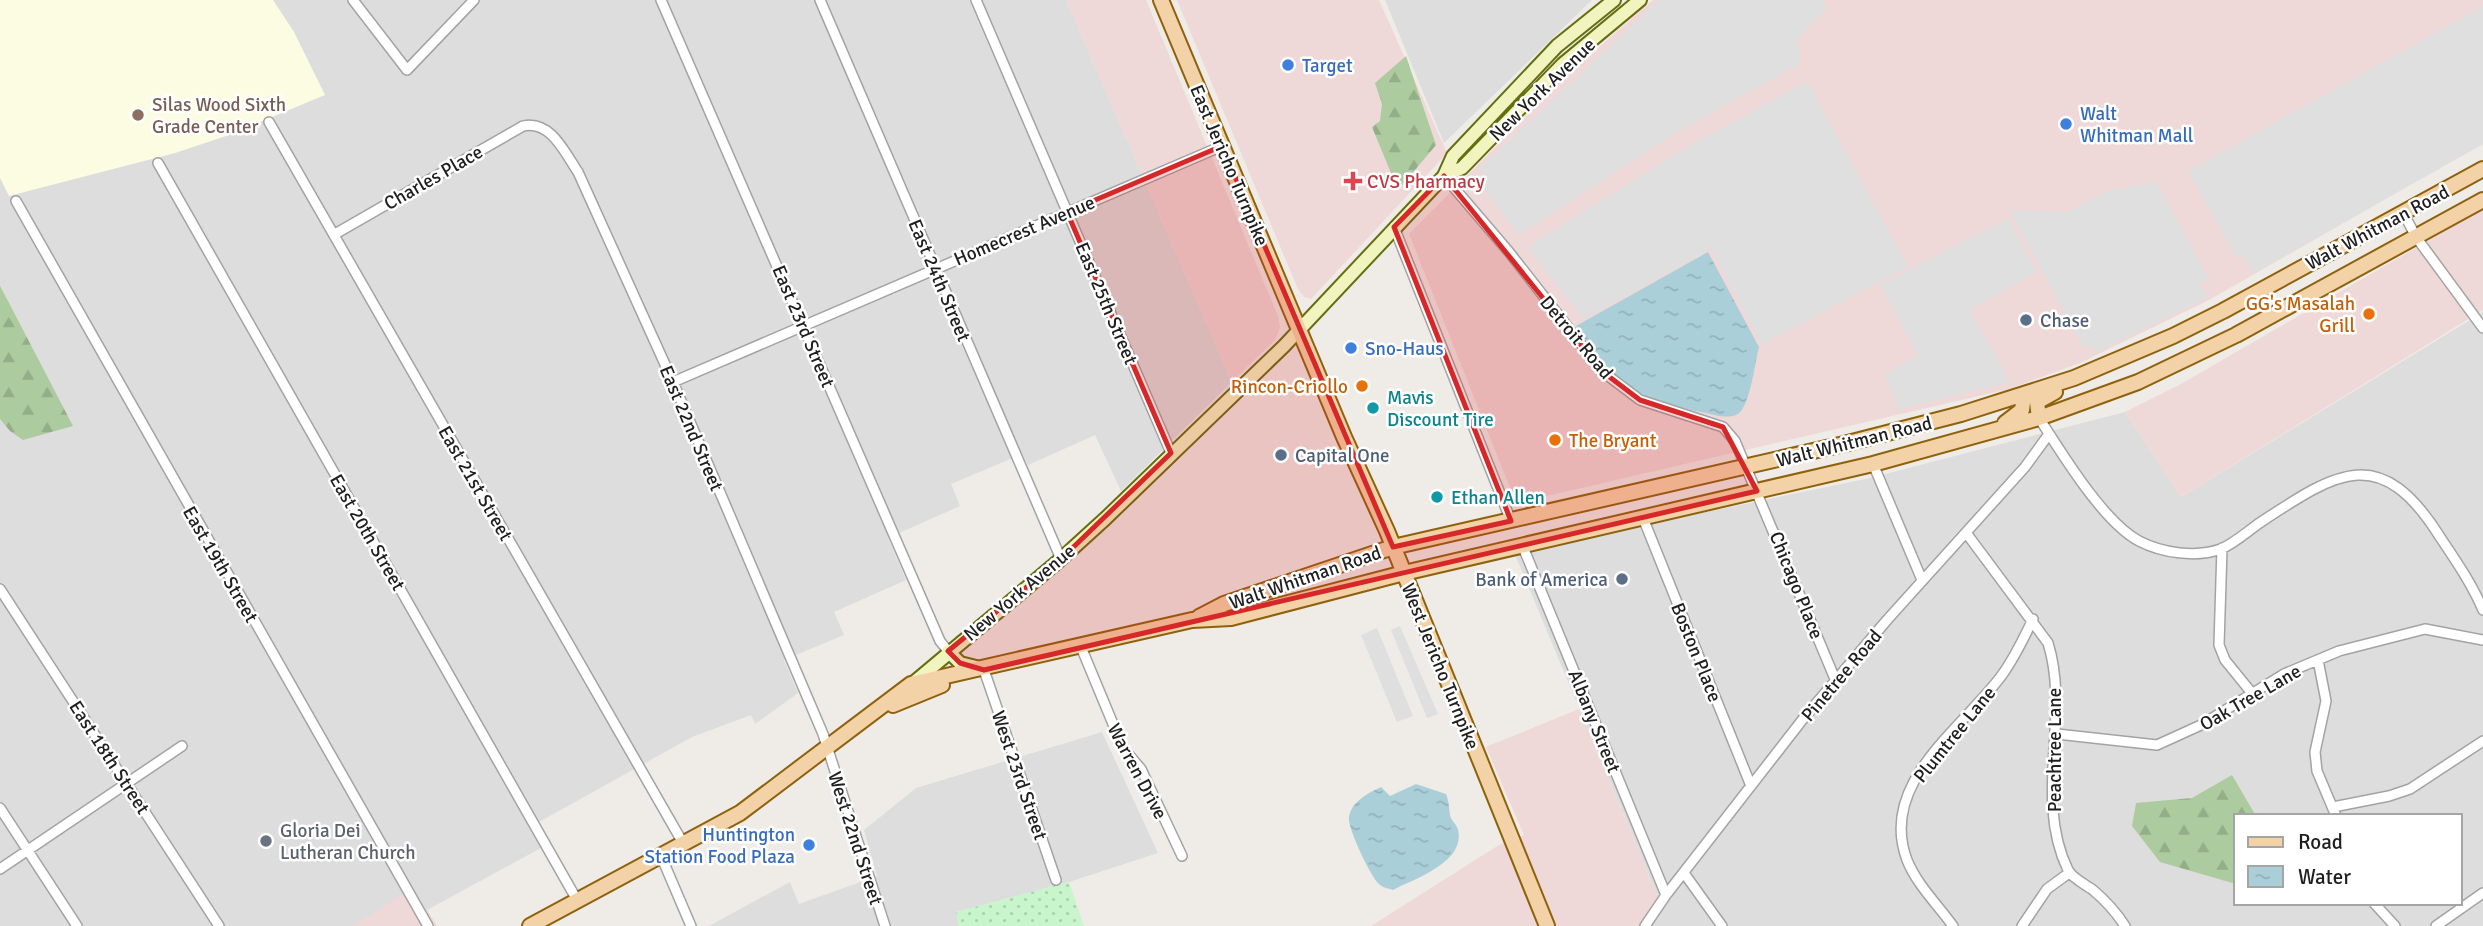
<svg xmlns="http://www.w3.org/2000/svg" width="2483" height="926" viewBox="0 0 2483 926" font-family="Signika,sans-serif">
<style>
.residential{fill:#ddd;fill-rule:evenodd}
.commercial{fill:#eed8d8}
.education{fill:#fcfce3}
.forest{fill:url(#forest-firs)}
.park{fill:url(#park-dots)}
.parking{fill:#dfdfdf}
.water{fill:url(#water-ripples)}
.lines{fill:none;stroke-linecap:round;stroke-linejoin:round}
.street-casing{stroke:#a3a3a3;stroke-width:12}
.secondary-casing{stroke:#656e0f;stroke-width:16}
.primary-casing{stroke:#8e620d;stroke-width:18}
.street{stroke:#fff;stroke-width:9}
.secondary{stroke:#f2f4c0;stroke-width:12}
.primary{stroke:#f4d2a7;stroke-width:14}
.marked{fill:#d62828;fill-opacity:0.2;stroke:#d62828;stroke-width:5;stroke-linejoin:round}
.shop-dot{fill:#3f7fe0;stroke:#fff;stroke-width:2.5}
.education-dot{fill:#8d6e63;stroke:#fff;stroke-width:2.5}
.health-dot{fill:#e0444e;stroke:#fff;stroke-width:2.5}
.food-dot{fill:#e8710a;stroke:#fff;stroke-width:2.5}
.service-dot{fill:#5c6f8a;stroke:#fff;stroke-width:2.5}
.culture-dot{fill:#0f9aa8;stroke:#fff;stroke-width:2.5}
.worship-dot{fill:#6b7280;stroke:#fff;stroke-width:2.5}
.labels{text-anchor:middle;stroke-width:5;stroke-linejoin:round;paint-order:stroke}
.shop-label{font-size:19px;fill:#366cbe;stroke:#fff;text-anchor:start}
.street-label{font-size:19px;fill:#1f1f1f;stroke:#fff}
.education-label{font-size:19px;fill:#785e54;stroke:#fff;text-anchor:start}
.health-label{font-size:19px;fill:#be3a42;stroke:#fff;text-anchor:start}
.food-label{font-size:19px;fill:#c56008;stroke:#fff;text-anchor:end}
.service-label{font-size:19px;fill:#4e5e75;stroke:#fff;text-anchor:start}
.culture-label{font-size:19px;fill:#0d838f;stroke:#fff;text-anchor:start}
.worship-label{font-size:19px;fill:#5b616d;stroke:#fff;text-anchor:start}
</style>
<defs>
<pattern id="forest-firs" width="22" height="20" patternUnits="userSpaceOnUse" patternTransform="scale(1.75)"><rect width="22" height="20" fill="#accb9f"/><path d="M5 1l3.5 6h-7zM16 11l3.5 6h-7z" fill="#94ae88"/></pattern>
<pattern id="park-dots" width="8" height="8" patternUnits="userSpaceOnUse" patternTransform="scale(1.75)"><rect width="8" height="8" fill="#c8f5cb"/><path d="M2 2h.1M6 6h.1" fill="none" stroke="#abd2ae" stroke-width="1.8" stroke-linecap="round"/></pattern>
<pattern id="water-ripples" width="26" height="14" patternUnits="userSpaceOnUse" patternTransform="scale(1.75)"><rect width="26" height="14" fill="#abcfd9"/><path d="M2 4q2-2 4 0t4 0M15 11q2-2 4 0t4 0" fill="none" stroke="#93b1ba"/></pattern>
</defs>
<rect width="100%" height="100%" fill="#efece7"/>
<path class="residential" d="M 0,0 L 1066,0 L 1232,382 L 1121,491 L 1095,435 L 1028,465 L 1022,454 L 951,484 L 960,506 L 888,538 L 906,580 L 834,612 L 844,635 L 784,660 L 798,693 L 755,724 L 751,715 L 692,737 L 530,827 L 541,848 L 427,910 L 437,926 L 0,926 Z
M 1385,0 L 1592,0 L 1444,143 Z
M 2483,312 L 2483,926 L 1651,926 L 1662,907 L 1514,552 L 1870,478 L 2125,412 L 2181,497 ZM 2236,816 L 2460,816 L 2460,903 L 2236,903 Z
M 1102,732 L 1158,853 L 1069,882 L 956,912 L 959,926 L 709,926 L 790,882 L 799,904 L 877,876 L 864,830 L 916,788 Z"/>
<path class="commercial" d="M 1066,0 L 1146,0 L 1278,316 L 1280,328 L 1275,340 L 1232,382 Z
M 1177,0 L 1379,0 L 1447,153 L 1311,299 L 1304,297 L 1298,289 Z
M 1653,0 L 2483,0 L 2483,143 L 2209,300 L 2080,363 L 2009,389 L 1516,503 L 1409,234 L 1566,76 Z
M 2483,209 L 2483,310 L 2181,497 L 2125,412 L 2181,384 Z
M 1579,709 L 1662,907 L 1651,926 L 1371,926 L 1499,845 L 1524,835 L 1486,747 Z
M 413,888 L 437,926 L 352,926 Z"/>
<path class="education" d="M 0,0 L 273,0 L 294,32 L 325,95 L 229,135 L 175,153 L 9,196 L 0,178 Z"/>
<path class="forest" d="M 1406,56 L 1436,145 L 1398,190 L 1372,127 L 1380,121 L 1382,104 L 1375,83 Z
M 0,286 L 8,301 L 73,426 L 23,440 L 10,431 L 0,419 Z
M 2232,775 L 2256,816 L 2236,816 L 2236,884 L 2160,862 L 2132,826 L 2136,803 L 2192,798 Z"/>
<path class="park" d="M 1069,882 L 1084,926 L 959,926 L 956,912 Z"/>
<path class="parking" d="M 1659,0 L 1823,0 L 1827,8 L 1804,31 L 1798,43 L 1801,63 L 1672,135 L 1519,235 L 1479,182 L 1485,176 L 1479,169 Z
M 2483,6 L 2483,144 L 2253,274 L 2243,256 L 2237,259 L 2188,171 Z
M 1807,81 L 1908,267 L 1762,345 L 1711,249 L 1584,319 L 1527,247 L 1680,151 Z
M 2156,182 L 2209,279 L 2200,284 L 2208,297 L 2096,353 L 2091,345 L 2084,349 L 2009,210 L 2068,212 L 2103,192 Z
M 2008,218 L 2037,272 L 1970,310 L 2010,382 L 1898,410 L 1885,374 L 1918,355 L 1880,285 Z
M 1400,626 L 1438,714 L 1427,718 L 1391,630 Z
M 1377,628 L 1413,716 L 1397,722 L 1361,635 Z"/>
<path class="water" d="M 1708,252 L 1759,347 C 1755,362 1750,406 1738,414 C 1727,420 1712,414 1701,412 C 1630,398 1617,383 1576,326 Z
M 1416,784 L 1446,794 C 1449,802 1449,807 1450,815 C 1451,821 1457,824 1458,830 C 1466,862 1414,879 1393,890 C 1387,888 1383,888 1378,883 C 1370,875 1347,827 1349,817 C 1351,802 1368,793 1381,787 L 1390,796 Z"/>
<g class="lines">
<g class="street-casing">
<path id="street" d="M 353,0 L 407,70 L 474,0
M 661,0 L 940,641 L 948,651
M 820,0 L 1061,559
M 976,0 L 1171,453
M 269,122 L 683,843
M 158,163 L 577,900
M 1444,176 L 1509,252 L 1603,372 L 1640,400 L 1723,427 L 1735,441 L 1835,679
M 16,201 L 428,926
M 2404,214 L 2416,237 L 2483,328
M 1394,227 L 1511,521
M 335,234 L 523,126 C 551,120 565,153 578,172 L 673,382 L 823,734 L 885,926
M 673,382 L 1222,146
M 2039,418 C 2061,452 2103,522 2139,541 C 2162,553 2196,558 2221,549 C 2235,543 2249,530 2261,522 C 2338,471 2381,443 2440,537 C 2456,561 2472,584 2483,610
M 1873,464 L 1922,580
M 1643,518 L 1751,786
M 1967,534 L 2048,643 C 2071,717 2033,798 2068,870 C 2073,879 2085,884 2093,890 C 2106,901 2116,912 2125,926
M 1523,547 L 1666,895
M 2222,548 L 2219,645 L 2225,660 L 2251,692
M 0,589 L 219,926
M 1081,647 L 1123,748 L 1141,769 L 1182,856
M 2318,660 L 2326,701 L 2315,752 L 2317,771 L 2336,816
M 984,670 L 1056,880
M 2057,734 L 2157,745 L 2201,725 L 2284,674 L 2339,651 L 2425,629 L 2483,640
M 2333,807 L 2389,796 L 2410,789 L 2483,741
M 0,808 L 77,926
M 661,856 L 691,926
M 0,869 L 182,746
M 1684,873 L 1722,926
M 2374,903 L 2395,926
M 1645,926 L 1666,895 L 1803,719 L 1887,620 L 2025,467 L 2049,434
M 1953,926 C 1938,905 1917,885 1907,860 C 1878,783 1962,729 2002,675 C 2015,657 2024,638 2033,619
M 2022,926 L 2047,889 L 2069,873
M 2436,926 L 2483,893"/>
</g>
<g class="secondary-casing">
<path id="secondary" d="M 1444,176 L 1453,156 L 1557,46 L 1614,0
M 948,651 L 960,663 L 980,668
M 912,684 L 1061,559 L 1106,518 L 1284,346 L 1444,176 L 1462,168 L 1563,64 L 1640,0"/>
</g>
<g class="primary-casing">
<path id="primary" d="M 1161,0 L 1344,437 L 1387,531 L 1547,926
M 2039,418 L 2037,402 L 2055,392
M 2005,423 L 2022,410 L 2024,395
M 1199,617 L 1224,604 L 1393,547 L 1844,444 L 1961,414 L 2074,378 L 2173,336 L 2223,311 L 2483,169
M 893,705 L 942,685
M 530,926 L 740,813 L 911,684 L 1192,620 L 1231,618 L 1404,573 L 1873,464 L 2039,418 L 2138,382 L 2236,335 L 2483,200"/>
</g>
<use href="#street" class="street"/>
<use href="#secondary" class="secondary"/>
<use href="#primary" class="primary"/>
</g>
<path class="marked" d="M 1222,146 L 1393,547 L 1511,521 L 1394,227 L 1444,176 L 1603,372 L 1640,400 L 1723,427 L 1757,491 L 984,670 L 960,663 L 948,651 L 1061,559 L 1171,453 L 1067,212 Z"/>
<g class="shop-dot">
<circle cx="1288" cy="65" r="7"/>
<circle cx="2066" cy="124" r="7"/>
<circle cx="1351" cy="348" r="7"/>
<circle cx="809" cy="845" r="7"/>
</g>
<circle class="education-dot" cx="138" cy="115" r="7"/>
<path class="health-dot" d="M1349.5 170.5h7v7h7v7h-7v7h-7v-7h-7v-7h7z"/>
<g class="food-dot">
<circle cx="2369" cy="314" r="7"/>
<circle cx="1362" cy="386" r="7"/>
<circle cx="1555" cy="440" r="7"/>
</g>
<g class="service-dot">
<circle cx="2026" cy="320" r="7"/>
<circle cx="1281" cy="455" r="7"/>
<circle cx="1622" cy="579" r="7"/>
</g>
<g class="culture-dot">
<circle cx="1373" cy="408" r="7"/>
<circle cx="1437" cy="497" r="7"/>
</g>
<circle class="worship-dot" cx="266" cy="841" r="7"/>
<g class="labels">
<g class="shop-label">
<text x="1302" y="72">Target</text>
<text x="2080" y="120">Walt<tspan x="2080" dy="22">Whitman Mall</tspan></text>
<text x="1365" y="355">Sno-Haus</text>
<text x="795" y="841" text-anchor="end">Huntington<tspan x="795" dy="22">Station Food Plaza</tspan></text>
</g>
<g class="street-label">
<text transform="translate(1542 89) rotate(-44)" y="7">New York Avenue</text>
<text transform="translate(1230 165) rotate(67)" y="7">East Jericho Turnpike</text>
<text transform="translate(433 177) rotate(-30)" y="7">Charles Place</text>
<text transform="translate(2377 227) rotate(-28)" y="7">Walt Whitman Road</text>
<text transform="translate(1024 230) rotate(-23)" y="7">Homecrest Avenue</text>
<text transform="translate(940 280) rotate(67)" y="7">East 24th Street</text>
<text transform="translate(1107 303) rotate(67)" y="7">East 25th Street</text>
<text transform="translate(804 326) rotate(67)" y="7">East 23rd Street</text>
<text transform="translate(1577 337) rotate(50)" y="7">Detroit Road</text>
<text transform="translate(692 428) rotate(67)" y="7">East 22nd Street</text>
<text transform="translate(1854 441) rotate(-14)" y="7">Walt Whitman Road</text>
<text transform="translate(476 483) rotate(60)" y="7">East 21st Street</text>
<text transform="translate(368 532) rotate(60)" y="7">East 20th Street</text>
<text transform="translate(221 564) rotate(60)" y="7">East 19th Street</text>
<text transform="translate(1305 577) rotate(-19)" y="7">Walt Whitman Road</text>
<text transform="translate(1797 585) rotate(68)" y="7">Chicago Place</text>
<text transform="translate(1019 592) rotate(-40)" y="7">New York Avenue</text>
<text transform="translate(1697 652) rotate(68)" y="7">Boston Place</text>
<text transform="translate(1441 666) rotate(68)" y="7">West Jericho Turnpike</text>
<text transform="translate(1841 675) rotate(-50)" y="7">Pinetree Road</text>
<text transform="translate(2250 697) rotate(-30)" y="7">Oak Tree Lane</text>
<text transform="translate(1595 721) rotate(68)" y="7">Albany Street</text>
<text transform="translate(1954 734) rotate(-51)" y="7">Plumtree Lane</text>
<text transform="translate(2054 750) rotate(-90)" y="7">Peachtree Lane</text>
<text transform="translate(110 757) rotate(57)" y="7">East 18th Street</text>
<text transform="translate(1138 771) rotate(62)" y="7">Warren Drive</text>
<text transform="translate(1020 775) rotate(71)" y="7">West 23rd Street</text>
<text transform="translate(856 838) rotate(72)" y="7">West 22nd Street</text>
</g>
<g class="education-label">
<text x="152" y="111">Silas Wood Sixth<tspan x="152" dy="22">Grade Center</tspan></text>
</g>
<g class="health-label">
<text x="1367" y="188">CVS Pharmacy</text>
</g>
<g class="food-label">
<text x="2355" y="310">GG's Masalah<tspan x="2355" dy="22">Grill</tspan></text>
<text x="1348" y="393">Rincon-Criollo</text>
<text x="1569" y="447" text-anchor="start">The Bryant</text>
</g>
<g class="service-label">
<text x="2040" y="327">Chase</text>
<text x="1295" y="462">Capital One</text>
<text x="1608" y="586" text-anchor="end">Bank of America</text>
</g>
<g class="culture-label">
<text x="1387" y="404">Mavis<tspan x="1387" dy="22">Discount Tire</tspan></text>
<text x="1451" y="504">Ethan Allen</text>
</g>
<g class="worship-label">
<text x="280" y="837">Gloria Dei<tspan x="280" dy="22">Lutheran Church</tspan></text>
</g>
</g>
<rect x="2234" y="814" width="228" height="91" fill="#ffffff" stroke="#a5a5a5" stroke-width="2"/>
<rect x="2248" y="837" width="35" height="10" fill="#f4d2a7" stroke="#a5a5a5" stroke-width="2"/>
<text x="2298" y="849" font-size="21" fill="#1f1f1f">Road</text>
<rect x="2248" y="866" width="35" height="21" fill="url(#water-ripples)" stroke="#a5a5a5" stroke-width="2"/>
<text x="2298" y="884" font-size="21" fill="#1f1f1f">Water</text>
</svg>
